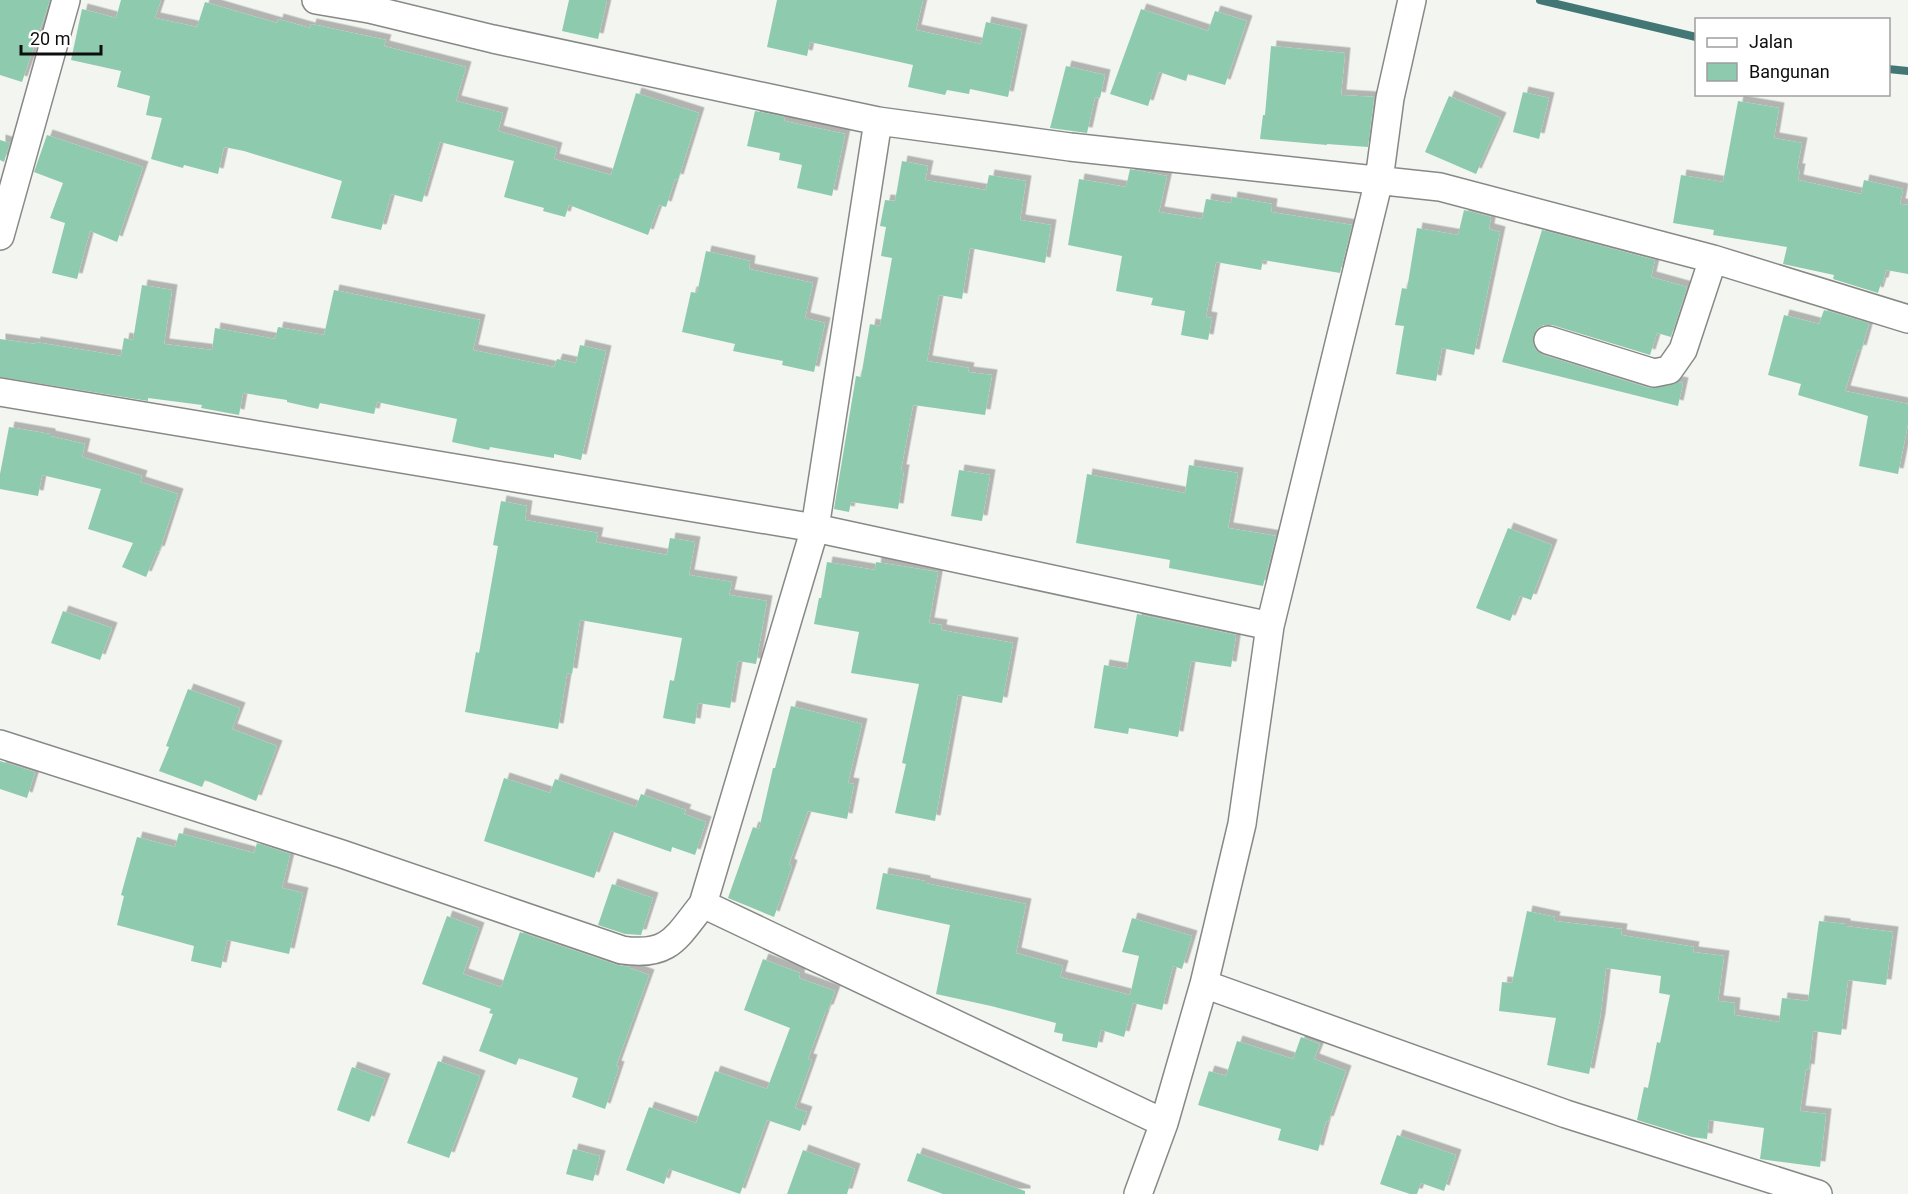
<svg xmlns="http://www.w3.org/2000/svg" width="1908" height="1194" viewBox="0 0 1908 1194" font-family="Roboto,sans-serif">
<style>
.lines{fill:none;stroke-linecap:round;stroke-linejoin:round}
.stream{stroke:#427775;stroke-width:8}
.building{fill:#8ecbae;filter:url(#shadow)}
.street-casing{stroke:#868985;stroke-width:30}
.street{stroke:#fff;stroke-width:27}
</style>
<defs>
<filter id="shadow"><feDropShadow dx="5.5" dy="-5.5" stdDeviation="0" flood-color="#0004"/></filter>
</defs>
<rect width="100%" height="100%" fill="#f3f5f1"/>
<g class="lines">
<path class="stream" d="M 1540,0 L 1696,37
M 1888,69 L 1908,71"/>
</g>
<path class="building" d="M 0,0 L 50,0 L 22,82 L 0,75 Z
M 121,0 L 161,0 L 155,18 L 197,27 L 205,2 L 277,23 L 278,19 L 310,28 L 311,24 L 386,40 L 384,46 L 466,67 L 456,101 L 503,113 L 498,131 L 557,148 L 554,159 L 611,175 L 636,93 L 699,113 L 678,180 L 675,179 L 666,207 L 659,205 L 648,235 L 569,205 L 565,217 L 543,211 L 544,208 L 504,197 L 514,161 L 440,142 L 422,202 L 391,194 L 381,230 L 331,218 L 342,181 L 244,151 L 224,147 L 218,174 L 184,165 L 183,168 L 151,159 L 162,118 L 146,115 L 150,96 L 117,87 L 121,71 L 71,60 L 82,9 L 116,18 Z
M 569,0 L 607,0 L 598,39 L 562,31 Z
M 777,0 L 923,0 L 916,30 L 981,44 L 986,22 L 1022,30 L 1008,97 L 970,89 L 969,94 L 947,90 L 945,95 L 908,87 L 913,65 L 810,42 L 807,56 L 767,47 Z
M 1141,9 L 1208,31 L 1215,11 L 1247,21 L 1225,85 L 1188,74 L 1186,81 L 1159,72 L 1148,106 L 1110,94 Z
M 1271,46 L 1345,53 L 1341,95 L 1374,97 L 1368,147 L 1327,144 L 1327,145 L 1260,139 L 1263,115 L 1265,115 Z
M 1066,66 L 1105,75 L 1100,98 L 1095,97 L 1087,133 L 1050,128 Z
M 1523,92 L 1549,98 L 1539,139 L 1513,132 Z
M 1449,96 L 1501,118 L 1476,174 L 1425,152 Z
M 1738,101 L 1779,108 L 1774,138 L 1802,143 L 1797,169 L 1800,169 L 1798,180 L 1861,194 L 1864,180 L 1903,189 L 1900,204 L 1908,205 L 1908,274 L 1886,270 L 1883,283 L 1881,283 L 1878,293 L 1833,279 L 1834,275 L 1783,264 L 1787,247 L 1713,235 L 1714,230 L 1673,223 L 1681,175 L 1723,182 Z
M 755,111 L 785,117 L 784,121 L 845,134 L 832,196 L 797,188 L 802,165 L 779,160 L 780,153 L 747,146 Z
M 47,135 L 143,167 L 117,242 L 90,231 L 77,279 L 52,273 L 65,223 L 50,218 L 63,183 L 34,172 Z
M 0,140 L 10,143 L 4,162 L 0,160 Z
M 902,161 L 928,166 L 925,180 L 986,190 L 989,175 L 1026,181 L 1020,220 L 1051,225 L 1045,263 L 970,248 L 962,299 L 939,295 L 927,361 L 969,368 L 968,372 L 992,375 L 985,415 L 913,405 L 901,470 L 904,470 L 898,509 L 851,502 L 849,512 L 834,509 L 856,376 L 861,377 L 870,324 L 880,326 L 892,258 L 881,256 L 886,227 L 880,226 L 885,200 L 895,201 Z
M 1130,169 L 1167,176 L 1159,212 L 1202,219 L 1206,199 L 1231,203 L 1232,197 L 1272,204 L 1271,212 L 1352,225 L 1340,273 L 1263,260 L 1261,270 L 1216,262 L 1206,317 L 1212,318 L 1208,340 L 1181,335 L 1185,311 L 1151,305 L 1153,298 L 1116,291 L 1122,256 L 1068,245 L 1079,179 L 1126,187 Z
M 1464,210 L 1491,217 L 1489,229 L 1500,232 L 1474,355 L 1442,348 L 1436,381 L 1396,374 L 1404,326 L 1395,325 L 1402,288 L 1407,289 L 1417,228 L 1458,235 Z
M 1542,230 L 1655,260 L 1651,277 L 1687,287 L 1671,337 L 1657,333 L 1650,355 L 1552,325 L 1544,325 L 1538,328 L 1533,336 L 1533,343 L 1536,350 L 1543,355 L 1649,388 L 1672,385 L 1678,382 L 1683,383 L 1678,406 L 1502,362 Z
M 706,251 L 750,261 L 749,269 L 813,283 L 805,318 L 825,323 L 814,372 L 782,365 L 783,361 L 733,351 L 735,344 L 682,332 L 691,292 L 697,293 Z
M 142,285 L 172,290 L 164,344 L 212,350 L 215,328 L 275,339 L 278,327 L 324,335 L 334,290 L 480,320 L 473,350 L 554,367 L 557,359 L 576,363 L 580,345 L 606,351 L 581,460 L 554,454 L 554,458 L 490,447 L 489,450 L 452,442 L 457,419 L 377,402 L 374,414 L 320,403 L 318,409 L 287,402 L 287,400 L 243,393 L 239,415 L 201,408 L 202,405 L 148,398 L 148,401 L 0,377 L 0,339 L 35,344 L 35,342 L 121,356 L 124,338 L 133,340 Z
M 1824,310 L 1869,323 L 1861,351 L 1858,350 L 1845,391 L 1908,404 L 1908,424 L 1898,474 L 1859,466 L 1868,416 L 1798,395 L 1801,384 L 1768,375 L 1784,315 L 1819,324 Z
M 9,427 L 50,434 L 50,436 L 85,444 L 82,457 L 142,476 L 140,482 L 178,494 L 159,552 L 157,551 L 146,577 L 122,567 L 133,543 L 88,529 L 101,489 L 42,475 L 38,496 L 0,489 L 0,474 Z
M 1189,465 L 1238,473 L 1228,528 L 1276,536 L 1263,586 L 1169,568 L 1170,560 L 1076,543 L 1087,474 L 1185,493 Z
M 959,470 L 990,475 L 982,521 L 951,516 Z
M 501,501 L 527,506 L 525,520 L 598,533 L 596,542 L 667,555 L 670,538 L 695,542 L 689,575 L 732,582 L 729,595 L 767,601 L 756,664 L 738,661 L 730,708 L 698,703 L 695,724 L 663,718 L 670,680 L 674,681 L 682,638 L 580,620 L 572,674 L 567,673 L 558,729 L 465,712 L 476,652 L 479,653 L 498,546 L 493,545 Z
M 1508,528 L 1552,545 L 1531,600 L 1520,596 L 1510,621 L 1476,608 Z
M 827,562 L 875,570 L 876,562 L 938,572 L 929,623 L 942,625 L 941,630 L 1013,643 L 1002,703 L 958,695 L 935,821 L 895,813 L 906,764 L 902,763 L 919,684 L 851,673 L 859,632 L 814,624 L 819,598 L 821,598 Z
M 63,611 L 112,628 L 100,660 L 51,643 Z
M 1137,614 L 1236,635 L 1231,667 L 1191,661 L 1178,737 L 1129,728 L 1128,734 L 1094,728 L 1104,665 L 1127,669 Z
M 188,689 L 240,708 L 232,729 L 277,746 L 256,801 L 205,780 L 202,787 L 159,771 L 169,747 L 166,746 Z
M 791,706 L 862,724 L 848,783 L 854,784 L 847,819 L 808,811 L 789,864 L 792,866 L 774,917 L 728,898 L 753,827 L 759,829 L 773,768 L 775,768 Z
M 0,761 L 35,772 L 27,798 L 0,789 Z
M 504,778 L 550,793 L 555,779 L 636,807 L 641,794 L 686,810 L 684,814 L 706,822 L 695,855 L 672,847 L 671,852 L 611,831 L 594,878 L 484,841 Z
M 179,833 L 254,853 L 257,843 L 290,854 L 282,888 L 303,893 L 289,954 L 227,940 L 221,968 L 191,961 L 194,946 L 117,925 L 124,896 L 121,895 L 137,837 L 175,847 Z
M 883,873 L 925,881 L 925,883 L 1026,904 L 1016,953 L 1063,966 L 1060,977 L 1130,995 L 1139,956 L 1122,952 L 1132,918 L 1192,936 L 1182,969 L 1173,966 L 1162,1010 L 1133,1003 L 1124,1037 L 1101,1030 L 1097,1048 L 1062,1041 L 1063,1034 L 1054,1032 L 1056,1023 L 991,1006 L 936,994 L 950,925 L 876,909 Z
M 612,884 L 653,898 L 641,935 L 625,934 L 598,925 Z
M 1527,911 L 1555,917 L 1554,921 L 1622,929 L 1621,935 L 1694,947 L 1693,952 L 1724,956 L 1718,1001 L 1735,1003 L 1734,1015 L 1779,1022 L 1782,998 L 1808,1001 L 1819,921 L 1845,924 L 1845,926 L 1893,932 L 1886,985 L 1848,980 L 1841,1035 L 1813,1031 L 1809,1070 L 1806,1069 L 1800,1111 L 1826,1114 L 1820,1167 L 1760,1159 L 1764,1128 L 1709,1120 L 1707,1139 L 1692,1137 L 1637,1120 L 1644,1087 L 1648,1088 L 1657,1042 L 1660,1043 L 1670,995 L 1659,993 L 1661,976 L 1606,968 L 1600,1019 L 1589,1074 L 1547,1065 L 1556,1018 L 1499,1011 L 1502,982 L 1512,983 Z
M 447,916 L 479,928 L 463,974 L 501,987 L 520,932 L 617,965 L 630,967 L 630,968 L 649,975 L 616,1066 L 619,1067 L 605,1109 L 572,1097 L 578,1078 L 519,1058 L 516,1065 L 479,1051 L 493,1014 L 489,1013 L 491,1009 L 422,984 Z
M 763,959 L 800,973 L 799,978 L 835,991 L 828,1010 L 826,1010 L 808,1059 L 812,1060 L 795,1108 L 807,1112 L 800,1131 L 767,1120 L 740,1194 L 669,1169 L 664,1184 L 626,1170 L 649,1107 L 696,1123 L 715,1071 L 767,1089 L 790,1028 L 744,1010 Z
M 1301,1037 L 1320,1044 L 1314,1059 L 1346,1071 L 1328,1122 L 1326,1121 L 1318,1151 L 1278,1140 L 1281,1129 L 1198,1105 L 1209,1071 L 1226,1076 L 1237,1041 L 1293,1059 Z
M 438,1061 L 480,1076 L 449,1158 L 407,1143 Z
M 352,1067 L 385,1079 L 369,1122 L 337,1110 Z
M 1397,1135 L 1456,1155 L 1444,1191 L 1421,1183 L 1417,1194 L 1410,1194 L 1380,1184 Z
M 573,1149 L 600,1156 L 593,1181 L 566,1174 Z
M 803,1150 L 855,1169 L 847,1194 L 787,1194 Z
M 917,1153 L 1025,1191 L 1025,1194 L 943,1194 L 907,1181 Z"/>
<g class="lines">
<g class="street-casing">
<path id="street" d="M 316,0 L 369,9 L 493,39 L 878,121 L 1070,147 L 1440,187 L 1713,259 L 1908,319
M 0,236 L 66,0
M 1548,340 L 1654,373 L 1669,370 L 1683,350 L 1713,259
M 0,392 L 815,528 L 1270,626
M 0,744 L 342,854 L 622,950 C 669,957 676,938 703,904 L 815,528 L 878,121
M 703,904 L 1164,1123
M 1204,984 L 1566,1114 L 1818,1194
M 1138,1194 L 1164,1123 L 1204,984 L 1242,824 L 1270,626 L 1379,180 L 1390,98 L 1412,0"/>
</g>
<use href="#street" class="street"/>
</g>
<rect x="1695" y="18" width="195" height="78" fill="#ffffff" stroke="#9e9f9e" stroke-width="1.5"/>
<rect x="1707" y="38" width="30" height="9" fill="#ffffff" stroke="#9e9f9e" stroke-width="1.5"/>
<text x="1749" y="48" font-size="18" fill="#0d0e0d">Jalan</text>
<rect x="1707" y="63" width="30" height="18" fill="#8ecbae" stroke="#9e9f9e" stroke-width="1.5"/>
<text x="1749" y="78" font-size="18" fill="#0d0e0d">Bangunan</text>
<path d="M21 45v9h80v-9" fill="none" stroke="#0d0e0d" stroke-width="3"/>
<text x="30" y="45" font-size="18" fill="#0d0e0d" stroke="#ffffff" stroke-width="4.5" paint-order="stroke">20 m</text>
</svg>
